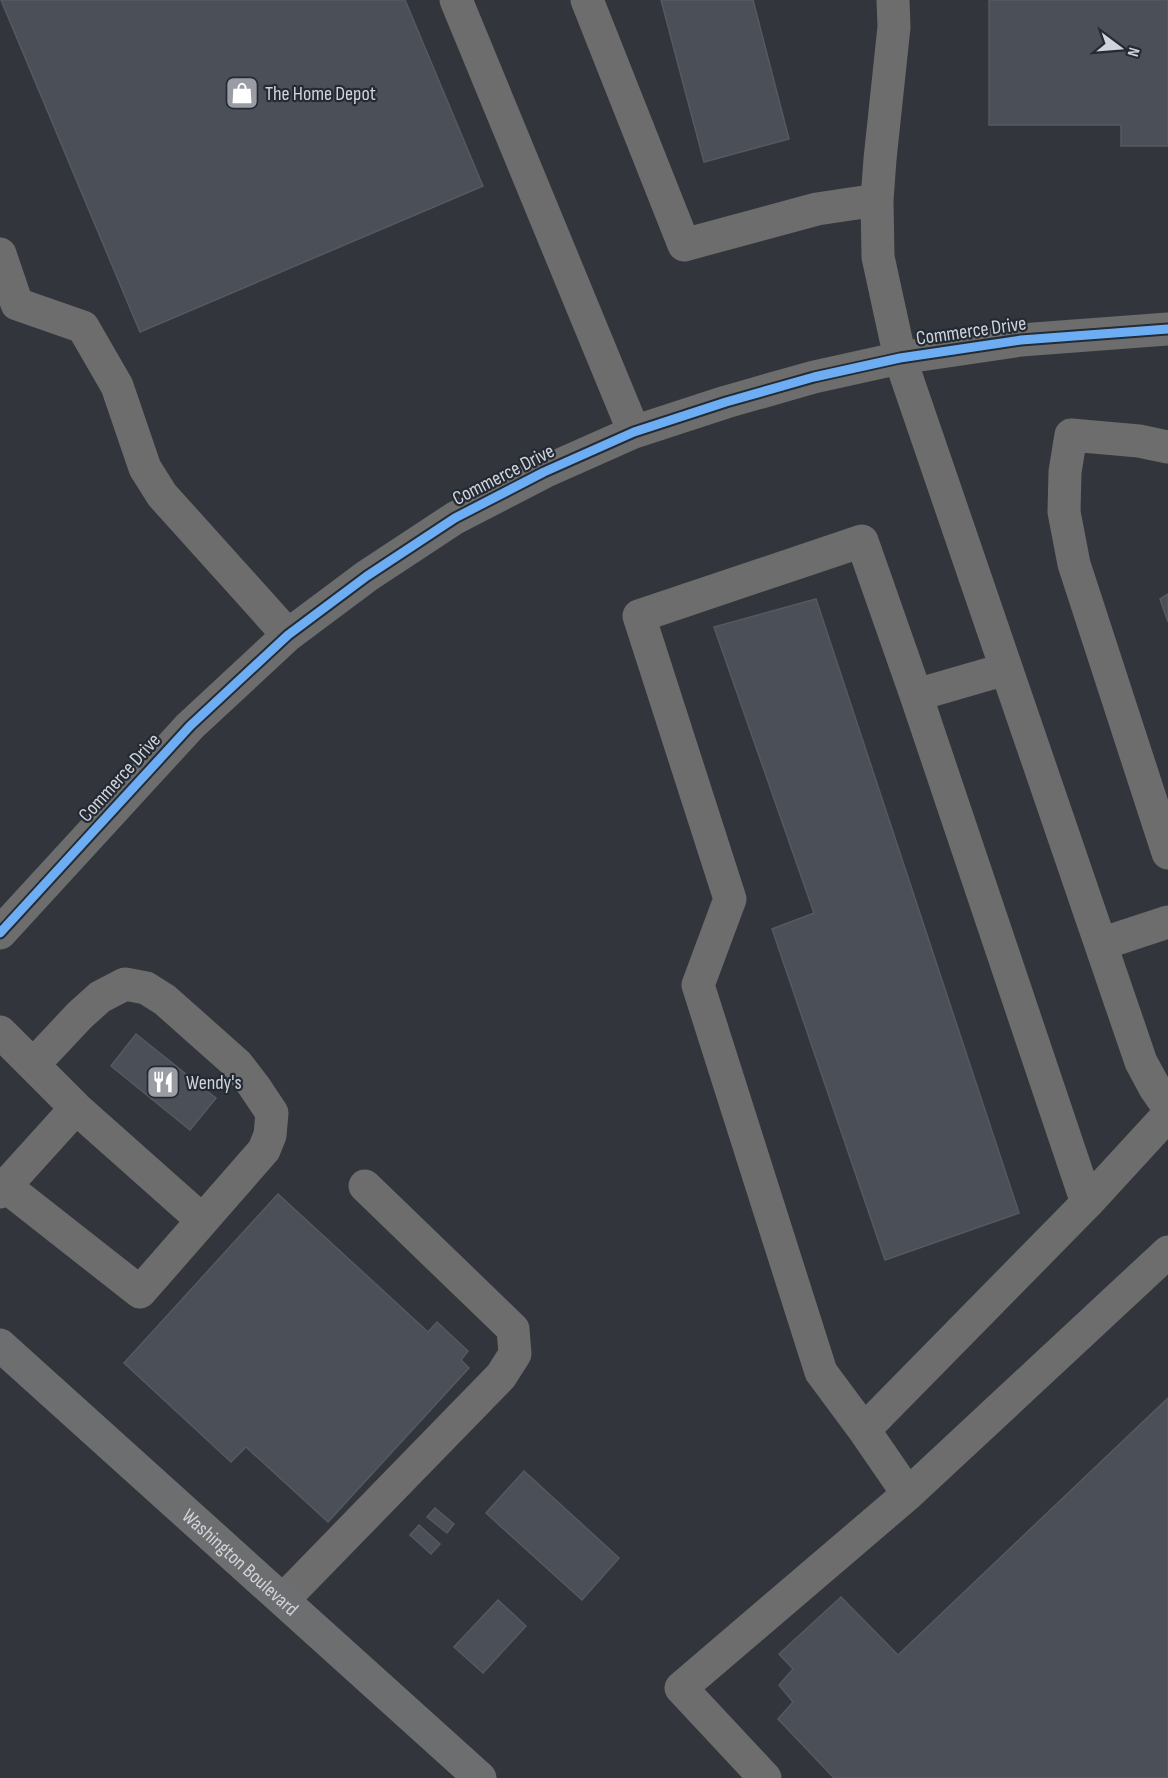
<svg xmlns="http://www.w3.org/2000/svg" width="1168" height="1778" viewBox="0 0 1168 1778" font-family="'Sofia Sans Condensed',sans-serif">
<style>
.building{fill:#4a4f58;stroke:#565960;stroke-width:1.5}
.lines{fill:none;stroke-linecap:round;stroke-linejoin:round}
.minor{stroke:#6c6d6c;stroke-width:33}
.major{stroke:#6d6e6f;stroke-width:33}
.cycleway-casing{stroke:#242b35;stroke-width:13}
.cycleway{stroke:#6dadf4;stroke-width:9}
.labels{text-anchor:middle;stroke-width:4.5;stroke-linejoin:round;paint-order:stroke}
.poi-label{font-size:20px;fill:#d0d4db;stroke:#242b35;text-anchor:start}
.street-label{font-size:20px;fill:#d0d4db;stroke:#242b35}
</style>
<rect width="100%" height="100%" fill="#32363c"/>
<path class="building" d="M 1,0 L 405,0 L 483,186 L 140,332 Z
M 661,0 L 753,0 L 789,139 L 704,162 Z
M 989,0 L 1168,0 L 1168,146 L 1121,146 L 1121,125 L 989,125 Z
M 1168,594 L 1168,622 L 1160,599 Z
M 816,599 L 1019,1213 L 885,1260 L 772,929 L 814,913 L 714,627 Z
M 136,1034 L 216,1098 L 190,1130 L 111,1066 Z
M 278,1194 L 428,1332 L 437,1322 L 468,1351 L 461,1360 L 469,1368 L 328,1522 L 246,1447 L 231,1462 L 124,1363 Z
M 1168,1398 L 1168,1778 L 834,1778 L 778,1719 L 793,1702 L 779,1685 L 793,1669 L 779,1654 L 841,1597 L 898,1655 Z
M 524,1471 L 619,1558 L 582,1600 L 486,1513 Z
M 435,1508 L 454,1524 L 447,1533 L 427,1517 Z
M 419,1525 L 440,1544 L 431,1554 L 410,1535 Z
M 498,1600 L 526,1626 L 483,1673 L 454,1647 Z"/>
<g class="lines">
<path class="minor" d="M 456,0 L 634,432
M 587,0 L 684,245 L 817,209 L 877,200
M 893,0 L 894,27 L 880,159 L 877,200 L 878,257 L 900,358 L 1141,1062 L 1155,1088 L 1168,1107
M 0,254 L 17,304 L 83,327 L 117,386 L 145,468 L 162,495 L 288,635
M 1168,447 L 1139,441 L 1071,435 L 1065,472 L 1064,512 L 1074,564 L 1168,853
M 916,695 L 1006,669
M 0,933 L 190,726 L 288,635 L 367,576 L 455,518 L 544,472 L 634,432 L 726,402 L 814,377 L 900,358 L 1021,340 L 1168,329
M 1101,944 L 1168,922
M 0,1032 L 76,1108 L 202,1220
M 5,1186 L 140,1292 L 264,1150 L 270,1135 L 272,1113 L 254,1086 L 237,1064 L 165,1000 L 146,988 L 125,984 L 100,997 L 80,1015 L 33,1065
M 0,1192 L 76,1108
M 864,1430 L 1087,1203 L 1168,1115
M 908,1494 L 864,1430 L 821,1372 L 698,985 L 730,899 L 639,616 L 862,541 L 916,695 L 1087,1203
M 283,1600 L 501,1376 L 515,1354 L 513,1329 L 365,1186
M 765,1778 L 681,1688 L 908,1494 L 1168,1252"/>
<path class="major" id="s1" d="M 0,1345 L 480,1778"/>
<g class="cycleway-casing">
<path id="cycleway" d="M 0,933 L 190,726 L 288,635 L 367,576 L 455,518 L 544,472 L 634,432 L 726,402 L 814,377 L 900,358 L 1021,340 L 1168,329"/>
</g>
<use href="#cycleway" class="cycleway"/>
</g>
<defs>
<g id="shop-square" transform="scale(1.725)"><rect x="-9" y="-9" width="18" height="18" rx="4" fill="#999da3" stroke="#242b35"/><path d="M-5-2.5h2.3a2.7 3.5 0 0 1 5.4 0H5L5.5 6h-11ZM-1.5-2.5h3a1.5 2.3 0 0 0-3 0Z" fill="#fff"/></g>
<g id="restaurant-square" transform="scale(1.725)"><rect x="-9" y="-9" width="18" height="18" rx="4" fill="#999da3" stroke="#242b35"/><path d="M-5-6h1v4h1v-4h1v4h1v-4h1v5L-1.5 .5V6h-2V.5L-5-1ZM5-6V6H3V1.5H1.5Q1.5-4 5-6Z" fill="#fff"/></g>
</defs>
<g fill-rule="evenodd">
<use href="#shop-square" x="242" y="93"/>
<use href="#restaurant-square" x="163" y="1082"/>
</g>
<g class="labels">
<g class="poi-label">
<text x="265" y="100">The Home Depot</text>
<text x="186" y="1089">Wendy's</text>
</g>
<g class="street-label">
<text transform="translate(971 330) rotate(-8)" y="7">Commerce Drive</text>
<text transform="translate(503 474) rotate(-27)" y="7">Commerce Drive</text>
<text transform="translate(119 777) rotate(-48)" y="7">Commerce Drive</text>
<text dy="7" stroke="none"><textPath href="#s1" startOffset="324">Washington Boulevard</textPath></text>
</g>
</g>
<g transform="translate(1120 48) rotate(106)" stroke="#242b35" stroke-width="4.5" paint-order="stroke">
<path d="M0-4.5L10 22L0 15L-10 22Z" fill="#d0d4db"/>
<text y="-9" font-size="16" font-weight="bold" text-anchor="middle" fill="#d0d4db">N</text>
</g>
</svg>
